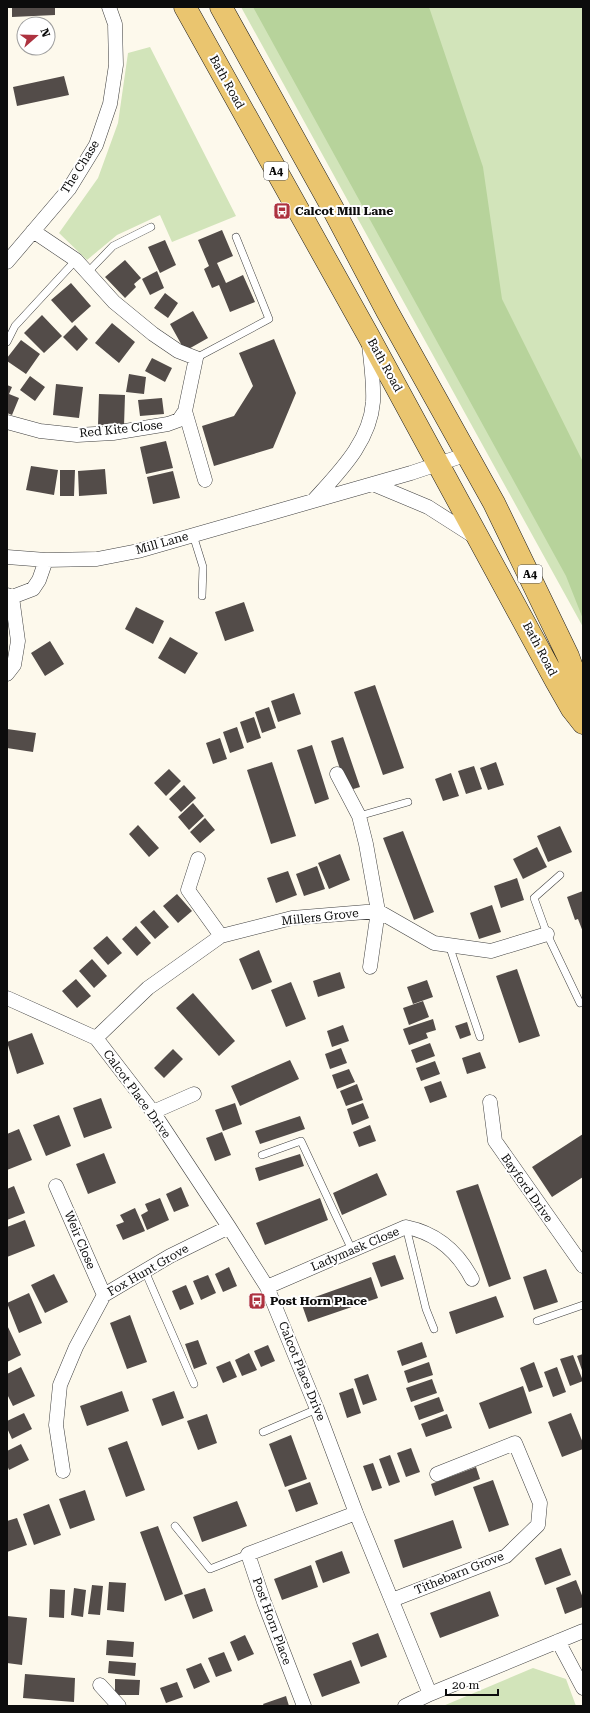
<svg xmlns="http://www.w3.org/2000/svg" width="590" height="1713" viewBox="0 0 590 1713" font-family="'Roboto Serif',serif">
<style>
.green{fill:#d2e4ba}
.forest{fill:#b7d39b}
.building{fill:#534c49}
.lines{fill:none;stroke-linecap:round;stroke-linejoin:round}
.lane-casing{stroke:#3f3f3f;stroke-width:8}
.street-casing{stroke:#3f3f3f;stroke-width:15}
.primary-casing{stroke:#1d1d1d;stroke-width:23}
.lane{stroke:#fff;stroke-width:7}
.street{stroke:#fff;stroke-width:14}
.primary{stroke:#eac56f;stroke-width:22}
.labels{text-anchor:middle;stroke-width:4;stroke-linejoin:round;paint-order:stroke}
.shield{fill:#fff;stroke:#555;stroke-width:1}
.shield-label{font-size:11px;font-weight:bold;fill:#0c0c0c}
.street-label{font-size:12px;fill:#0c0c0c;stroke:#fff}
.poi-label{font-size:12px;font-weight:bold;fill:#0c0c0c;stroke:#fff;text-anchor:start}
</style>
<rect width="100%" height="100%" fill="#fdf9ec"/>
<path class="green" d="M 241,7 L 583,7 L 583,627 Z
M 150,47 L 236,216 L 172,242 L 160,215 L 117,235 L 87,260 L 59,233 L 98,178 L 118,123 L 128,53 Z
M 533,1668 L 566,1679 L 576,1706 L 443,1706 Z"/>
<path class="forest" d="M 253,7 L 429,7 L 483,167 L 502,299 L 583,462 L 583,619 L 566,576 Z"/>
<path class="building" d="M 12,7 L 55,7 L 55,15 L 12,17 Z
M 64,76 L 69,95 L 17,106 L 13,87 Z
M 222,230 L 233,256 L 217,263 L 226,283 L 243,275 L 255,302 L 230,312 L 219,285 L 212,288 L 204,269 L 209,266 L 198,240 Z
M 165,240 L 176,265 L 160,273 L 148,247 Z
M 125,260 L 141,278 L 134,284 L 136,287 L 125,298 L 105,277 Z
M 157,271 L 164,288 L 150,295 L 142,279 Z
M 71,283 L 91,306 L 72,323 L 51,300 Z
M 165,293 L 178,303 L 168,318 L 154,308 Z
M 193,311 L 208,338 L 185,351 L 170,324 Z
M 42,315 L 62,336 L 44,353 L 24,333 Z
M 112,323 L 135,342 L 119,363 L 95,343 Z
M 75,325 L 88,339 L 77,351 L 63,337 Z
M 274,339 L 296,393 L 273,448 L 214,466 L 202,426 L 234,416 L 253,386 L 239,353 Z
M 21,340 L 40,354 L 26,374 L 7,361 L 7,358 Z
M 152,358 L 172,368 L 165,382 L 145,371 Z
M 129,374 L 146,377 L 144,394 L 126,392 Z
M 30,376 L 45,387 L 35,401 L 20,390 Z
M 56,384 L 83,387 L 79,418 L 53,415 Z
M 7,385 L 12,387 L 9,394 L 19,398 L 12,415 L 7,413 Z
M 99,394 L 125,395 L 124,426 L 98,425 Z
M 162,398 L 164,414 L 140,416 L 138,400 Z
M 166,441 L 173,468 L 146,474 L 140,447 Z
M 31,466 L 58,470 L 54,495 L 26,490 Z
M 105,469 L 107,494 L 79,496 L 78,471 Z
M 60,470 L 75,470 L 74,496 L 60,496 Z
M 173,471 L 180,498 L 153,504 L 147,477 Z
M 244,602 L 254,631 L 225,641 L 215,612 Z
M 136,607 L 164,621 L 153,644 L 125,629 Z
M 170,637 L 198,653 L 185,674 L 158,658 Z
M 50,641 L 64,664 L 45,676 L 31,653 Z
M 375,685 L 404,768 L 383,775 L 354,692 Z
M 294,693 L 301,714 L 278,722 L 271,701 Z
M 269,707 L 276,728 L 262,733 L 255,712 Z
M 254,717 L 261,738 L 247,743 L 240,722 Z
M 237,727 L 244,748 L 230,753 L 223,732 Z
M 7,729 L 36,733 L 33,752 L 7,748 Z
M 343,737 L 360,787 L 347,791 L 331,741 Z
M 220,738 L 227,759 L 213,764 L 206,743 Z
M 312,745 L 329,799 L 315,804 L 297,750 Z
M 272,762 L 296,836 L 271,844 L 247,770 Z
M 496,762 L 504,785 L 488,790 L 480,768 Z
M 474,766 L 482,789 L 466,794 L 458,771 Z
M 169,769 L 181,781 L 166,796 L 154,783 Z
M 451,773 L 459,796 L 443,801 L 435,779 Z
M 184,785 L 196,798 L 181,812 L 169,799 Z
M 193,803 L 204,816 L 189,830 L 178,817 Z
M 205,818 L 215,830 L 200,843 L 190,832 Z
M 138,825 L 159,848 L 149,857 L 129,834 Z
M 560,826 L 572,852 L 548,862 L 537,836 Z
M 403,831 L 434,912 L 414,920 L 383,838 Z
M 537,847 L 547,867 L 523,879 L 513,859 Z
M 340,854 L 350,880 L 329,889 L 318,863 Z
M 317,866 L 325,889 L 304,896 L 296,874 Z
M 288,871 L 297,895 L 276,903 L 267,878 Z
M 517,878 L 524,900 L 501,908 L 494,886 Z
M 583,891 L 583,932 L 578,919 L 575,920 L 567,897 Z
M 177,894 L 192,911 L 178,923 L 163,906 Z
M 492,905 L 501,932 L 479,939 L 470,913 Z
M 154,910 L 169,927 L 155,939 L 140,922 Z
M 136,926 L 151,943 L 137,956 L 122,939 Z
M 107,936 L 122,953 L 108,965 L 93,948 Z
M 259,950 L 272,982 L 252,990 L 239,959 Z
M 92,959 L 107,976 L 94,988 L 79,971 Z
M 517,969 L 540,1036 L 519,1043 L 496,976 Z
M 340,972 L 345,988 L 318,997 L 313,981 Z
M 76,979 L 91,996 L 77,1008 L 62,991 Z
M 427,980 L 433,997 L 413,1004 L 407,987 Z
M 291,982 L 306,1019 L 286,1027 L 271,990 Z
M 193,993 L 235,1041 L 219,1056 L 176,1008 Z
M 423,1001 L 429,1017 L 409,1025 L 403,1008 Z
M 433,1019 L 436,1030 L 426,1033 L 428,1038 L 409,1045 L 403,1029 Z
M 467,1022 L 471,1035 L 460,1039 L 455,1026 Z
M 343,1025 L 349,1041 L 332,1047 L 327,1031 Z
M 32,1033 L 44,1064 L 17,1074 L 7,1042 Z
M 430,1043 L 435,1056 L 416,1063 L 411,1050 Z
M 341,1048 L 347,1063 L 330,1069 L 325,1054 Z
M 173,1049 L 183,1059 L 164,1078 L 154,1068 Z
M 480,1052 L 486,1068 L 467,1074 L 462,1058 Z
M 290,1060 L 299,1079 L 240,1106 L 231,1086 Z
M 435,1061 L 440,1074 L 421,1081 L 416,1068 Z
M 349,1069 L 355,1082 L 337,1089 L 332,1075 Z
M 441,1081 L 447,1097 L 430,1103 L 424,1087 Z
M 357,1084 L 363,1100 L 346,1106 L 340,1091 Z
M 101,1098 L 112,1128 L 84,1138 L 73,1108 Z
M 235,1103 L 242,1124 L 223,1131 L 215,1110 Z
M 363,1103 L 369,1118 L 352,1125 L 347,1109 Z
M 59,1115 L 71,1146 L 46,1156 L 33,1125 Z
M 300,1116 L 305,1129 L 260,1144 L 255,1131 Z
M 370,1125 L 376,1141 L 359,1147 L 353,1132 Z
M 19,1129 L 32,1160 L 7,1170 L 7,1134 Z
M 222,1132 L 231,1155 L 215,1161 L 206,1138 Z
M 583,1134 L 583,1177 L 552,1197 L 532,1167 Z
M 104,1153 L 116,1183 L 88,1194 L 76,1164 Z
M 300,1154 L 304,1166 L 259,1181 L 255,1168 Z
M 377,1173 L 387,1195 L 342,1215 L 333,1193 Z
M 478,1184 L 511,1279 L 489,1287 L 456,1191 Z
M 14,1186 L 25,1213 L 7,1220 L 7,1189 Z
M 181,1187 L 189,1206 L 174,1212 L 166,1194 Z
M 160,1198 L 169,1220 L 147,1230 L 141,1215 L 148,1211 L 145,1204 Z
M 320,1198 L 328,1220 L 265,1245 L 256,1223 Z
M 135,1208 L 145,1231 L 123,1240 L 116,1225 L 124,1222 L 120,1215 Z
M 25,1220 L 35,1246 L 7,1257 L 7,1227 Z
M 395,1255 L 404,1279 L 381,1287 L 372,1263 Z
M 229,1267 L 237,1286 L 223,1292 L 215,1274 Z
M 546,1269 L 558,1302 L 534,1310 L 523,1277 Z
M 54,1274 L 68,1302 L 45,1313 L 31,1285 Z
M 208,1275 L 216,1293 L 201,1300 L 193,1281 Z
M 371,1277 L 378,1298 L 308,1322 L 301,1302 Z
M 186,1285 L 194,1304 L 180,1310 L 172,1291 Z
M 29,1293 L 42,1323 L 19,1333 L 7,1303 Z
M 496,1296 L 504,1317 L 456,1334 L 449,1312 Z
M 130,1315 L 147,1362 L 127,1369 L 110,1323 Z
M 7,1325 L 21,1355 L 7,1362 Z
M 198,1340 L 207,1364 L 194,1369 L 185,1344 Z
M 422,1342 L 427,1357 L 402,1366 L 397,1351 Z
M 268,1345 L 275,1361 L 261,1367 L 254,1351 Z
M 249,1353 L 257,1370 L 242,1376 L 235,1360 Z
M 583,1354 L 583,1373 L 577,1356 Z
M 573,1355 L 583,1381 L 570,1386 L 560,1359 Z
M 230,1361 L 237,1377 L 223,1383 L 216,1367 Z
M 429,1362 L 433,1375 L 408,1383 L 404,1371 Z
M 534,1362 L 543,1387 L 529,1392 L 520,1368 Z
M 21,1367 L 35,1396 L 13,1406 L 7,1394 L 7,1374 Z
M 557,1367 L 566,1392 L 553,1397 L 544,1372 Z
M 368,1374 L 377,1400 L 363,1405 L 354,1379 Z
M 432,1379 L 437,1393 L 411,1402 L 406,1388 Z
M 523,1386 L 532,1413 L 489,1429 L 479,1403 Z
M 353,1388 L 361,1413 L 347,1418 L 339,1393 Z
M 122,1391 L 129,1411 L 87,1426 L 80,1406 Z
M 174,1391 L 184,1418 L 162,1426 L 152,1399 Z
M 439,1397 L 444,1411 L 419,1420 L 414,1406 Z
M 24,1413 L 32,1429 L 12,1439 L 7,1428 L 7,1421 Z
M 571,1413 L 583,1443 L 583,1449 L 562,1457 L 548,1422 Z
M 207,1414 L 217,1443 L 198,1450 L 187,1421 Z
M 447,1414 L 452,1428 L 426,1437 L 421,1424 Z
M 291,1435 L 307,1479 L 285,1487 L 269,1444 Z
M 127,1441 L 145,1490 L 126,1497 L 108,1448 Z
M 21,1444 L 29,1460 L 9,1470 L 7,1465 L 7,1451 Z
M 411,1448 L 420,1472 L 406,1477 L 397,1453 Z
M 390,1455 L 400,1482 L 389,1486 L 379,1459 Z
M 373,1463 L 382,1488 L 372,1491 L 363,1466 Z
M 476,1467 L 480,1479 L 435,1496 L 431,1484 Z
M 493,1480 L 509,1525 L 489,1532 L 473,1487 Z
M 310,1482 L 318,1504 L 296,1512 L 288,1490 Z
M 85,1490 L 95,1520 L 70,1529 L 59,1499 Z
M 237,1501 L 247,1526 L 202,1542 L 193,1517 Z
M 49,1504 L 61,1535 L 34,1545 L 23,1514 Z
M 17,1518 L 27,1545 L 7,1552 L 7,1521 Z
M 453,1520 L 462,1548 L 403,1568 L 394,1540 Z
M 158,1526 L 183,1594 L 165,1601 L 140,1532 Z
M 561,1548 L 571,1575 L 545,1585 L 535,1558 Z
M 342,1551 L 350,1573 L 323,1583 L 315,1561 Z
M 311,1565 L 318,1587 L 282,1600 L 274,1579 Z
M 576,1580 L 583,1598 L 583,1607 L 565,1614 L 556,1588 Z
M 109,1582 L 126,1583 L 124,1612 L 107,1610 Z
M 92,1585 L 103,1586 L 100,1615 L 88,1614 Z
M 74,1588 L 86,1590 L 83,1617 L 71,1615 Z
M 205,1588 L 213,1611 L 193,1619 L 184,1595 Z
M 50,1589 L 65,1590 L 64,1618 L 49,1617 Z
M 490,1591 L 499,1616 L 440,1638 L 430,1613 Z
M 7,1616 L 27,1618 L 22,1665 L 7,1663 Z
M 378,1633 L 387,1657 L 361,1667 L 352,1643 Z
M 245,1635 L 254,1654 L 238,1661 L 230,1642 Z
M 107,1640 L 134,1642 L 133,1657 L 106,1655 Z
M 224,1652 L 232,1671 L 216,1677 L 208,1658 Z
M 351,1660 L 360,1683 L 322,1697 L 313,1674 Z
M 109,1661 L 136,1663 L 135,1676 L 108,1673 Z
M 201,1663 L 210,1682 L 194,1689 L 186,1669 Z
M 25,1674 L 75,1678 L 74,1702 L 23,1698 Z
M 115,1679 L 140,1680 L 139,1695 L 115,1695 Z
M 177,1682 L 183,1697 L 166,1703 L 160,1688 Z
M 286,1696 L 289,1706 L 264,1706 L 263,1704 Z"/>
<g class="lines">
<g class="lane-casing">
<path id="lane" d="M 88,272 L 113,246 L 151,227
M 7,342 L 15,326 L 76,260
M 196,358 L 269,319 L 236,237
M 193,535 L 203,567 L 202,596
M 359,816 L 408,802
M 560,875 L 534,898 L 547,934 L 580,1003
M 449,945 L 480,1037
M 262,1155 L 301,1141 L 352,1250
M 406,1227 L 426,1309 L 434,1329
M 145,1271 L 194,1384
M 537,1321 L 583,1305
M 263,1432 L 317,1409
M 175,1526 L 210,1569 L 248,1554"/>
</g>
<g class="street-casing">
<path id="street" d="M 7,262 L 69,189 L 96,145 L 110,104 L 116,65 L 115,24 L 109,7
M 185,411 L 205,480
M 7,422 L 40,431 L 77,435 L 113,433 L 168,424 L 179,420 L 185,411 L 196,358 L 178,351 L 153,334 L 114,302 L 76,260 L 33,231
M 373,484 L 428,507 L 475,537
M 314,500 C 339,472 370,442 373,402 C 374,383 371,363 369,344
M 7,557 L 46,560 L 97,559 L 138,551 L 411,473 L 468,454
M 7,595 L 12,597 L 33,589 L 39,580 L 46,560
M 7,674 L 14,665 L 18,641 L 12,597
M 337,774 L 359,816 L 366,844 L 378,911 L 370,967
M 198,859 L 188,890 L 221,936
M 7,998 L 96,1038 L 153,1112 L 229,1227 L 267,1287 L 317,1409 L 356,1513 L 430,1694
M 96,1038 L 148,988 L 221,936 L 292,918 L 378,911 L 434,943 L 491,951 L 547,934
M 490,1102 L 495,1141 L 583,1266
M 153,1112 L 194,1094
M 56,1186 L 104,1295
M 267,1287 L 406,1227 C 436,1233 458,1252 472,1279
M 63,1471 L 56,1425 L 60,1385 L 76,1347 L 104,1295 L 170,1256 L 229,1227
M 392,1600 L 506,1556 L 538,1525 L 540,1503 L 515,1443 L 437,1474
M 558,1641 L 583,1688
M 100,1685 L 119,1706
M 304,1706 L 264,1602 L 248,1554 L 356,1513
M 405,1706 L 430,1694 L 583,1631"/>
</g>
<g class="primary-casing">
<path id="primary" d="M 185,7 L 368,335 L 556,681 L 572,709 L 583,723
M 221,7 L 332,207 L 387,311 L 494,503 L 568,656 L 583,698"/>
</g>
<use href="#lane" class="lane"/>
<use href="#street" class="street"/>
<use href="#primary" class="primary"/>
</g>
<defs>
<g id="bus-square" transform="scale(0.9)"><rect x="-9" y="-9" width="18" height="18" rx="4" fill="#ad323f" stroke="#fff"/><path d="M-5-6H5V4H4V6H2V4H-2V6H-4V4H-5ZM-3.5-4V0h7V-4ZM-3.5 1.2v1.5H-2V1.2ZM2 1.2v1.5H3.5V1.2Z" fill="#fff"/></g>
</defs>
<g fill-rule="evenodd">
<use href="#bus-square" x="282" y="211"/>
<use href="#bus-square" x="257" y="1301"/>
</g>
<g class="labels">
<g class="shield">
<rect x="264" y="162" width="24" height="18" rx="3"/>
<rect x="518" y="565" width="24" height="18" rx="3"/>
</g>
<g class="shield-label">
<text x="276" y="175">A4</text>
<text x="530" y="578">A4</text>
</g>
<g class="street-label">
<text transform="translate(227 82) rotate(61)" y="4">Bath Road</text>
<text transform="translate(80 167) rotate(-58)" y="4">The Chase</text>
<text transform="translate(385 365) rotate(61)" y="4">Bath Road</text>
<text transform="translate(121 429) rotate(-6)" y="4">Red Kite Close</text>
<text transform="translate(162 543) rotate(-16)" y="4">Mill Lane</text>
<text transform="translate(540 649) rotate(62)" y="4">Bath Road</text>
<text transform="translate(320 917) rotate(-6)" y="4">Millers Grove</text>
<text transform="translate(137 1094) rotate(54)" y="4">Calcot Place Drive</text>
<text transform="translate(527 1188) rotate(55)" y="4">Bayford Drive</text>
<text transform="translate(80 1240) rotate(67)" y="4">Weir Close</text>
<text transform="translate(355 1249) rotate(-23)" y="4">Ladymask Close</text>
<text transform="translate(148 1270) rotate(-30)" y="4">Fox Hunt Grove</text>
<text transform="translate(302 1371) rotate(68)" y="4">Calcot Place Drive</text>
<text transform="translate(459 1573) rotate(-22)" y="4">Tithebarn Grove</text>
<text transform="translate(272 1621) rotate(70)" y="4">Post Horn Place</text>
</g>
<g class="poi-label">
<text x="295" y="215">Calcot Mill Lane</text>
<text x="270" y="1305">Post Horn Place</text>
</g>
</g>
<rect width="590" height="1713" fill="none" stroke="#0c0c0c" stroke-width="16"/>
<g transform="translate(36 36) rotate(70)"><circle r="19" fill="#ffffff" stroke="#9e9e9e"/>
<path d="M0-3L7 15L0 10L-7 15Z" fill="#ad323f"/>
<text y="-6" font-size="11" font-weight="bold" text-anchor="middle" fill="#0c0c0c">N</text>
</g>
<path d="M446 1689v6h52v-6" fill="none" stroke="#0c0c0c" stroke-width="2"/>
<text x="452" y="1689" font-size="12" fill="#0c0c0c" stroke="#ffffff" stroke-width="3" paint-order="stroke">20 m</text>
</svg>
